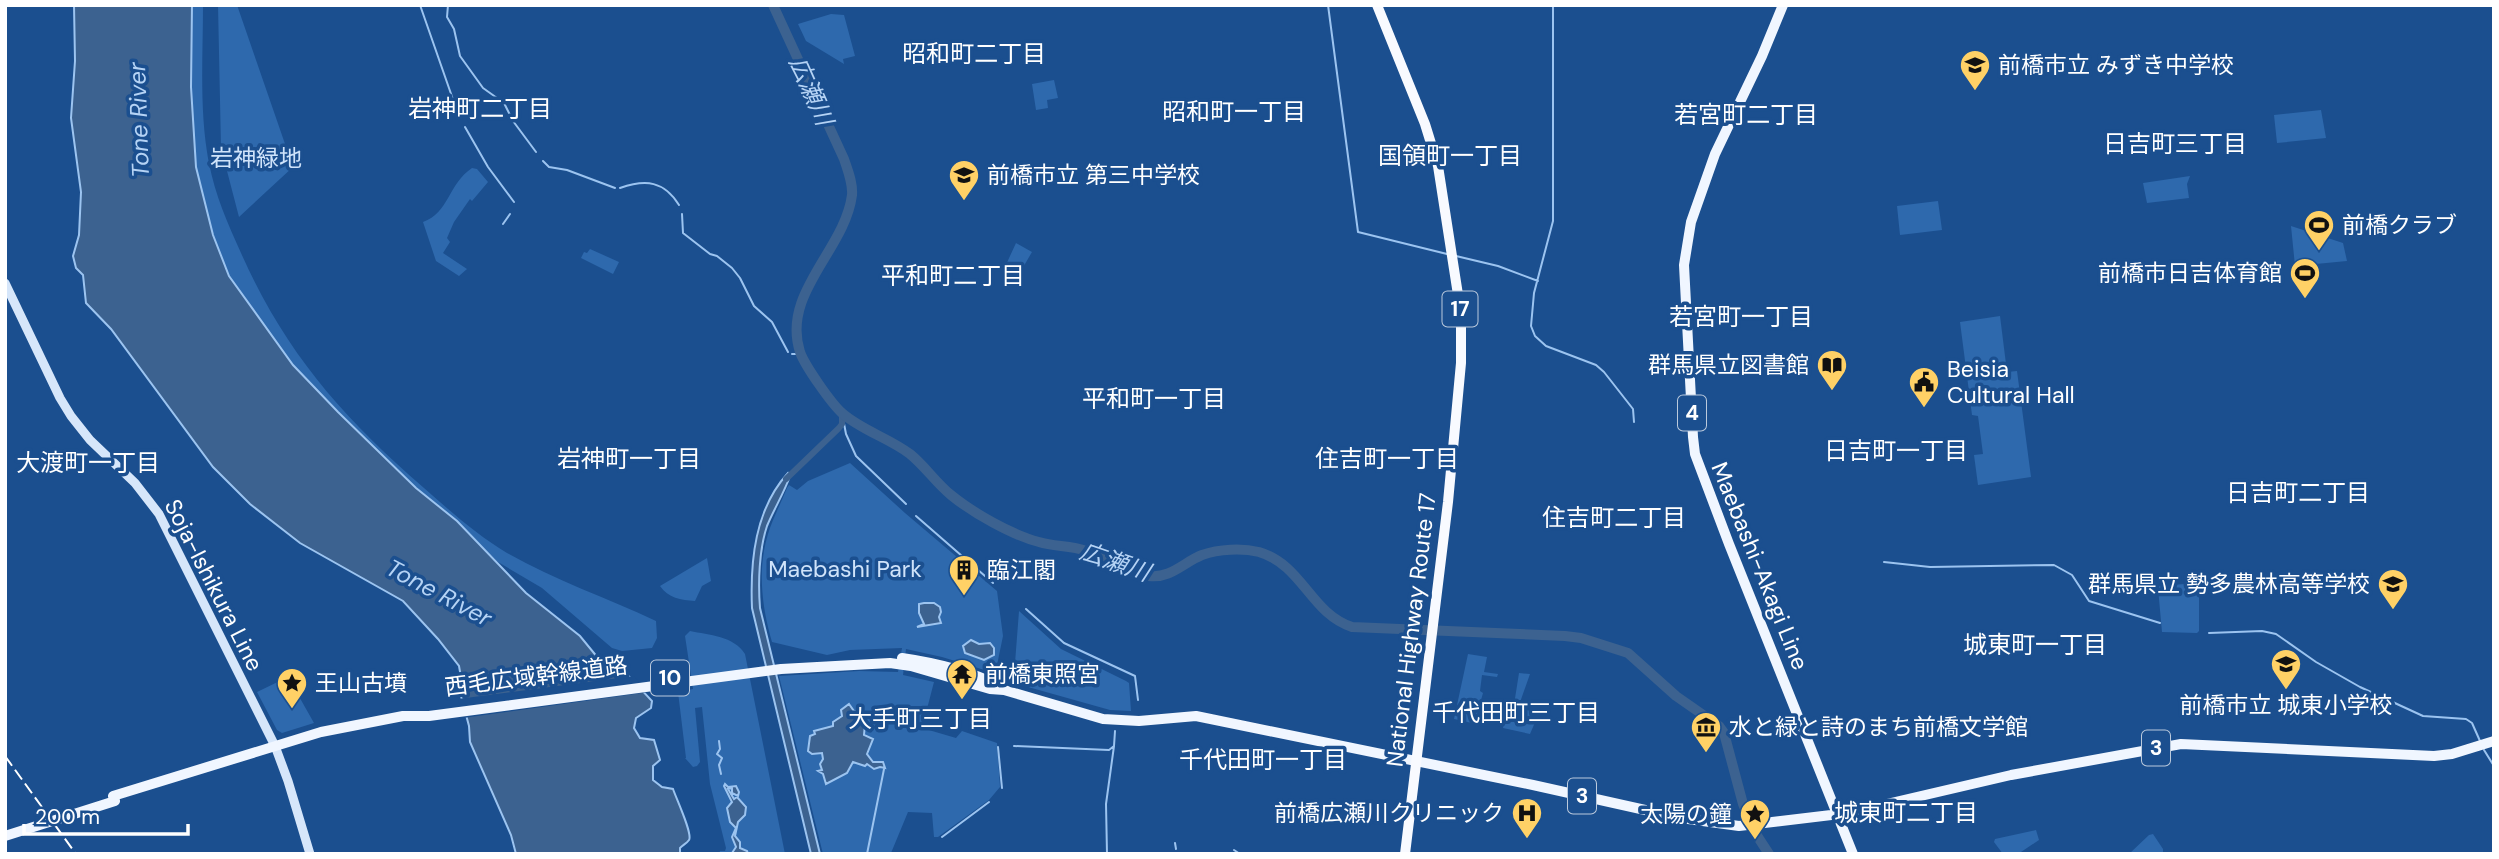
<svg xmlns="http://www.w3.org/2000/svg" width="2499" height="859" viewBox="0 0 2499 859" font-family="'DM Sans','Noto Sans JP',sans-serif">
<style>
.green{fill:#2e69ad}
.water{fill:#3c6290;stroke:#9cc4f0;stroke-width:2}
.pier{fill:#1b4f8f}
.lines{fill:none;stroke-linecap:round;stroke-linejoin:round}
.stream{stroke:#9cc4f0;stroke-width:2}
.canal{stroke:#3c6290;stroke-width:6}
.river{stroke:#3c6290;stroke-width:10}
.secondary{stroke:#d6e6fa;stroke-width:9}
.primary{stroke:#f0f6ff;stroke-width:10}
.trunk{stroke:#f8faff;stroke-width:10}
.rail{stroke:#fff;stroke-width:2;stroke-dasharray:12 5;stroke-linecap:butt}
.primary-bridge{stroke:#f0f6ff;stroke-width:10}
.labels{text-anchor:middle;stroke-width:7;stroke-linejoin:round;paint-order:stroke}
.shield{fill:#1b4f8f;stroke:#bbcadd;stroke-width:2}
.shield-label{font-size:21px;font-weight:bold;fill:#fff}
.poi-label{font-size:23px;fill:#fff;stroke:#1b4f8f;text-anchor:start}
.park-label{font-size:23px;fill:#cfe3fa;stroke:#1b4f8f}
.street-label{font-size:23px;fill:#fff;stroke:#1b4f8f}
.neighbourhood-label{font-size:24px;fill:#fff;stroke:#1b4f8f}
.water-label{font-size:24px;font-style:italic;fill:#b5d3f5;stroke:#1b4f8f}
</style>
<rect width="100%" height="100%" fill="#1b4f8f"/>
<path class="green" d="M 192,5 L 203,5 C 203,57 199,112 209,163 C 215,195 228,224 241,253 C 285,352 342,417 424,488 C 450,511 477,535 507,553 C 554,580 607,598 656,621 L 657,638 L 652,648 L 622,651 L 612,648 L 542,588 L 498,562 L 457,521 L 416,488 L 373,447 L 293,365 L 229,276 L 213,235 L 196,167 L 191,87 Z
M 218,5 L 237,5 L 293,167 L 239,217 L 221,148 Z
M 831,14 L 844,15 L 855,56 L 843,59 L 844,64 L 806,41 L 798,24 Z
M 1054,80 L 1058,98 L 1047,100 L 1048,108 L 1036,110 L 1032,84 Z
M 2321,110 L 2326,138 L 2277,143 L 2274,115 Z
M 472,168 L 477,169 L 488,182 L 472,201 L 470,199 L 454,222 L 447,238 L 450,242 L 443,253 L 467,269 L 459,276 L 436,261 L 423,222 C 449,213 448,184 472,168 Z
M 2190,176 L 2187,184 L 2189,198 L 2147,203 L 2143,183 Z
M 1938,201 L 1942,230 L 1900,235 L 1897,206 Z
M 2291,226 L 2343,243 L 2347,261 L 2295,266 Z
M 1016,243 L 1032,252 L 1018,276 L 1004,269 Z
M 590,249 L 619,262 L 613,274 L 581,258 L 584,252 L 587,253 Z
M 2000,316 L 2007,372 L 2017,371 L 2031,477 L 1978,485 L 1974,455 L 1983,454 L 1978,416 L 1972,415 L 1960,322 Z
M 850,463 L 905,513 L 997,591 L 1003,636 L 996,670 L 991,672 L 942,657 L 906,649 L 903,675 L 934,682 L 922,728 L 956,738 L 962,731 L 997,743 L 1000,787 L 989,800 L 938,837 L 934,837 L 932,813 L 908,812 L 891,853 L 823,854 L 779,676 L 859,671 L 898,672 L 902,648 L 850,650 L 827,655 L 772,642 C 762,607 757,570 768,534 C 773,518 781,503 787,488 L 789,485 L 797,490 L 808,481 Z
M 707,558 L 711,581 L 702,586 L 695,601 C 681,600 668,598 660,586 Z
M 2197,583 L 2199,586 L 2199,631 L 2197,633 L 2162,632 L 2158,588 L 2160,586 Z
M 1019,611 L 1061,649 L 1126,681 L 1129,683 L 1131,711 L 1110,710 L 1021,685 L 1015,663 Z
M 690,631 C 709,635 734,636 745,654 L 785,854 L 719,854 L 720,851 L 725,851 L 726,848 L 710,784 L 702,707 L 695,708 L 700,762 L 697,766 L 693,767 L 685,758 L 686,758 L 678,692 L 693,689 L 685,636 Z
M 1468,654 L 1487,657 L 1484,672 L 1498,674 L 1497,677 L 1482,675 L 1480,691 L 1483,693 L 1476,718 L 1474,718 L 1472,723 L 1454,719 Z
M 1519,673 L 1530,674 L 1518,708 L 1539,713 L 1530,734 L 1503,728 L 1507,710 L 1513,711 Z
M 288,677 L 314,723 L 282,733 L 277,730 L 257,692 Z
M 2036,830 L 2039,840 L 2018,854 L 2003,854 L 1994,842 L 1995,839 Z
M 2153,834 L 2163,849 L 2163,853 L 2129,854 L 2149,835 Z"/>
<path class="water" d="M 74,5 L 192,5 L 191,87 L 196,167 L 213,235 L 229,276 L 293,365 L 338,412 L 416,488 L 457,521 L 526,593 L 580,636 L 598,658 L 614,661 L 614,667 L 621,674 L 626,673 L 652,701 L 651,708 L 636,718 L 634,728 L 640,738 L 654,740 L 660,760 L 653,766 L 653,780 L 662,787 L 673,789 C 676,798 693,834 689,840 C 687,843 683,845 680,848 L 680,854 L 516,854 L 511,835 L 470,742 L 469,726 L 458,685 L 462,683 L 459,666 L 438,639 L 403,601 L 300,543 L 250,504 L 213,467 L 111,329 L 86,303 L 83,275 L 76,268 L 73,256 L 79,235 L 81,192 L 71,118 L 75,61 Z
M 788,473 L 790,476 C 784,493 774,509 767,526 C 759,550 758,583 760,608 L 820,854 L 811,854 L 752,608 C 750,561 755,509 788,473 Z
M 924,603 L 934,603 L 940,607 L 941,612 L 939,617 L 941,623 L 917,627 L 924,624 L 919,613 L 919,604 Z
M 971,640 L 979,644 L 990,643 L 994,648 L 994,655 L 984,660 L 965,653 L 963,646 Z
M 849,704 L 854,711 L 866,714 L 864,735 L 873,739 L 867,754 L 873,762 L 883,762 L 885,768 L 880,767 L 874,769 L 867,764 L 865,766 L 853,762 L 847,773 L 826,784 L 823,774 L 818,771 L 822,770 L 820,764 L 823,759 L 822,753 L 812,754 L 808,751 L 810,736 L 815,734 L 814,731 L 833,726 L 833,722 L 842,716 L 841,710 Z
M 725,784 L 728,787 L 736,786 L 739,792 L 738,796 L 732,793 L 732,788 L 728,789 L 734,799 L 737,797 L 746,807 L 745,815 L 738,822 L 735,836 L 740,842 L 740,848 L 747,851 L 748,854 L 732,853 L 736,847 L 732,837 L 736,828 L 730,822 L 727,808 L 732,802 L 724,786 Z"/>
<path class="pier" d="M 634,676 L 649,692 L 463,718 L 458,699 Z"/>
<g class="lines">
<path class="stream" d="M 420,5 L 457,111
M 448,5 L 447,17 L 454,29 L 460,56 L 483,88 L 504,103 L 513,121 L 536,152
M 1328,5 L 1358,232 L 1447,254
M 1553,5 L 1553,221 L 1534,293 L 1531,326 L 1535,336 L 1546,346 L 1596,365 L 1604,372 L 1633,409 L 1634,422
M 465,127 L 488,167 L 514,202
M 543,161 L 549,167 L 567,170 L 615,188
M 620,188 C 646,179 664,181 679,205
M 682,214 L 683,233 L 710,254 L 717,256 L 732,268 L 740,278 L 754,306 L 772,322 L 788,352
M 503,224 L 510,214
M 1456,256 L 1498,266 L 1538,281
M 792,354 L 800,354
M 842,413 L 846,434 L 856,456 L 906,504
M 916,516 L 993,583
M 1884,562 L 1930,567 L 2054,565 L 2072,575 L 2089,601 L 2160,623
M 1026,609 L 1064,643 L 1135,676 L 1138,700
M 2209,633 L 2262,631 L 2276,634 L 2316,662 L 2360,687 L 2423,716 L 2466,719 L 2472,723 L 2480,741
M 719,741 L 720,749 L 717,754 L 722,758 L 719,765 L 721,774
M 1014,746 L 1109,750 L 1114,746 L 1115,731
M 1114,746 L 1106,804 L 1107,854 L 1116,854
M 998,747 L 1002,788
M 2484,750 L 2494,766
M 942,837 L 989,802
M 1175,843 L 1176,849
M 1234,850 L 1240,854
M 867,854 L 884,769"/>
<path class="canal" d="M 786,479 L 839,428 L 842,424 L 842,413"/>
<path class="river" d="M 773,5 L 844,159 C 848,171 853,183 852,195 C 845,250 781,293 800,352 C 805,366 831,403 842,413 C 861,430 889,438 910,454 C 925,466 936,483 951,495 C 973,513 1012,535 1039,542 C 1055,547 1071,545 1086,551 C 1107,558 1127,573 1149,576 C 1170,579 1184,562 1202,555 C 1219,549 1242,548 1259,552 C 1303,565 1310,613 1352,627 L 1565,636 L 1581,638 L 1628,653 L 1676,696 L 1719,726 L 1724,733 L 1743,804 L 1756,834 L 1769,854"/>
<path class="secondary" d="M 5,283 L 60,398 L 71,416 L 90,440 L 135,483 L 159,514 L 275,746 L 288,781 L 310,854"/>
<path class="primary" d="M 1783,5 L 1762,56 L 1715,154 L 1691,222 L 1684,265 L 1693,437 L 1695,454 L 1729,544 L 1853,854
M 902,658 C 930,662 982,673 1004,690
M 113,796 L 321,732 L 403,716 L 429,716 L 781,669 L 890,663 L 911,666 L 990,689 L 1004,690 L 1103,719 L 1139,721 L 1196,716 L 1533,785 L 1681,818 L 1739,826 L 1848,813 L 2011,775 L 2181,744 L 2434,756 L 2452,754 L 2494,741"/>
<path class="trunk" d="M 1377,5 L 1425,124 L 1438,166 L 1461,314 L 1461,363 L 1448,502 L 1405,854"/>
<path class="rail" d="M 5,756 L 76,854"/>
<path class="primary-bridge" d="M 5,836 L 115,801"/>
</g>
<defs>
<g id="school-pin" transform="scale(1.575)"><path d="M0 17L-7.5 6A9.5 9.5 0 1 1 7.5 6Z" fill="#ffd166" stroke="#1b4f8f"/><path d="M0-5L7-2L0 1L-7-2ZM-4 1L0 2.5L4 1V4Q0 6-4 4Z" fill="#111"/></g>
<g id="stadium-pin" transform="scale(1.575)"><path d="M0 17L-7.5 6A9.5 9.5 0 1 1 7.5 6Z" fill="#ffd166" stroke="#1b4f8f"/><path d="M0-5a6.5 5 0 1 0 0 10a6.5 5 0 1 0 0-10ZM-3.5-1.8h7v3.6h-7Z" fill="#111"/></g>
<g id="library-pin" transform="scale(1.575)"><path d="M0 17L-7.5 6A9.5 9.5 0 1 1 7.5 6Z" fill="#ffd166" stroke="#1b4f8f"/><path d="M-6-4Q-3-5.5-.7-3.5V5Q-3 3-6 4ZM6-4Q3-5.5 .7-3.5V5Q3 3 6 4Z" fill="#111"/></g>
<g id="civic-pin" transform="scale(1.575)"><path d="M0 17L-7.5 6A9.5 9.5 0 1 1 7.5 6Z" fill="#ffd166" stroke="#1b4f8f"/><path d="M-.6-6.5H3V-4.5H.6V-3L4-1V1h2V6H-6V1h2V-1L-.6-3ZM-1.2 2.5V6h2.4V2.5Z" fill="#111"/></g>
<g id="building-pin" transform="scale(1.575)"><path d="M0 17L-7.5 6A9.5 9.5 0 1 1 7.5 6Z" fill="#ffd166" stroke="#1b4f8f"/><path d="M-4-6H4V6H1V3H-1V6H-4ZM-2.5-4.3h1.7v1.8h-1.7ZM.8-4.3h1.7v1.8H.8ZM-2.5-1h1.7V.8h-1.7ZM.8-1h1.7V.8H.8Z" fill="#111"/></g>
<g id="temple-pin" transform="scale(1.575)"><path d="M0 17L-7.5 6A9.5 9.5 0 1 1 7.5 6Z" fill="#ffd166" stroke="#1b4f8f"/><path d="M0-6L5-2H3V0L6.5 2.5H4V6H1.5V3h-3V6H-4V2.5H-6.5L-3 0V-2H-5Z" fill="#111"/></g>
<g id="sight-pin" transform="scale(1.575)"><path d="M0 17L-7.5 6A9.5 9.5 0 1 1 7.5 6Z" fill="#ffd166" stroke="#1b4f8f"/><path d="M0-6L1.8-2.2L6-1.7L2.9 1.2L3.7 5.4L0 3.3L-3.7 5.4L-2.9 1.2L-6-1.7L-1.8-2.2Z" fill="#111"/></g>
<g id="museum-pin" transform="scale(1.575)"><path d="M0 17L-7.5 6A9.5 9.5 0 1 1 7.5 6Z" fill="#ffd166" stroke="#1b4f8f"/><path d="M0-6L6-3V-2H-6V-3ZM-5-1h2V3h-2ZM-1-1h2V3h-2ZM3-1h2V3H3ZM-6 4H6V6H-6Z" fill="#111"/></g>
<g id="hospital-pin" transform="scale(1.575)"><path d="M0 17L-7.5 6A9.5 9.5 0 1 1 7.5 6Z" fill="#ffd166" stroke="#1b4f8f"/><path d="M-5-5h3v3.5h4V-5h3V5h-3V1.5h-4V5h-3Z" fill="#111"/></g>
</defs>
<g fill-rule="evenodd">
<use href="#school-pin" x="1975" y="65"/>
<use href="#school-pin" x="964" y="175"/>
<use href="#stadium-pin" x="2319" y="225"/>
<use href="#stadium-pin" x="2305" y="273"/>
<use href="#library-pin" x="1832" y="365"/>
<use href="#civic-pin" x="1924" y="382"/>
<use href="#building-pin" x="964" y="570"/>
<use href="#school-pin" x="2393" y="584"/>
<use href="#school-pin" x="2286" y="664"/>
<use href="#temple-pin" x="962" y="674"/>
<use href="#sight-pin" x="292" y="683"/>
<use href="#museum-pin" x="1706" y="727"/>
<use href="#hospital-pin" x="1527" y="813"/>
<use href="#sight-pin" x="1755" y="814"/>
</g>
<g class="labels">
<g class="shield">
<rect x="1442.5" y="291.5" width="35" height="35" rx="5"/>
<rect x="1678" y="395.5" width="28" height="35" rx="5"/>
<rect x="651" y="660.5" width="38" height="35" rx="5"/>
<rect x="2142" y="730.5" width="28" height="35" rx="5"/>
<rect x="1568" y="778.5" width="28" height="35" rx="5"/>
</g>
<g class="shield-label">
<text x="1460" y="316">17</text>
<text x="1692" y="420">4</text>
<text x="670" y="685">10</text>
<text x="2156" y="755">3</text>
<text x="1582" y="803">3</text>
</g>
<g class="poi-label">
<text x="1998" y="73">前橋市立 みずき中学校</text>
<text x="987" y="183">前橋市立 第三中学校</text>
<text x="2342" y="233">前橋クラブ</text>
<text x="2282" y="281" text-anchor="end">前橋市日吉体育館</text>
<text x="1809" y="373" text-anchor="end">群馬県立図書館</text>
<text x="1947" y="377">Beisia<tspan x="1947" dy="26">Cultural Hall</tspan></text>
<text x="987" y="578">臨江閣</text>
<text x="2370" y="592" text-anchor="end">群馬県立 勢多農林高等学校</text>
<text x="985" y="682">前橋東照宮</text>
<text x="315" y="691">王山古墳</text>
<text x="2286" y="713" text-anchor="middle">前橋市立 城東小学校</text>
<text x="1729" y="735">水と緑と詩のまち前橋文学館</text>
<text x="1504" y="821" text-anchor="end">前橋広瀬川クリニック</text>
<text x="1732" y="822" text-anchor="end">太陽の鐘</text>
</g>
<g class="park-label">
<text x="256" y="166">岩神緑地</text>
<text x="845" y="577">Maebashi Park</text>
</g>
<g class="street-label">
<text transform="translate(1760 566) rotate(68)" y="8">Maebashi-Akagi Line</text>
<text transform="translate(214 585) rotate(63)" y="8">Soja-Ishikura Line</text>
<text transform="translate(1411 630) rotate(-83)" y="8">National Highway Route 17</text>
<text transform="translate(536 676) rotate(-7)" y="8">西毛広域幹線道路</text>
</g>
<g class="neighbourhood-label">
<text x="974" y="62">昭和町二丁目</text>
<text x="480" y="117">岩神町二丁目</text>
<text x="1234" y="120">昭和町一丁目</text>
<text x="1746" y="123">若宮町二丁目</text>
<text x="2175" y="152">日吉町三丁目</text>
<text x="1450" y="164">国領町一丁目</text>
<text x="953" y="284">平和町二丁目</text>
<text x="1741" y="325">若宮町一丁目</text>
<text x="1154" y="407">平和町一丁目</text>
<text x="1896" y="459">日吉町一丁目</text>
<text x="629" y="467">岩神町一丁目</text>
<text x="1387" y="467">住吉町一丁目</text>
<text x="88" y="471">大渡町一丁目</text>
<text x="2298" y="501">日吉町二丁目</text>
<text x="1614" y="526">住吉町二丁目</text>
<text x="2035" y="653">城東町一丁目</text>
<text x="1516" y="721">千代田町三丁目</text>
<text x="920" y="727">大手町三丁目</text>
<text x="1263" y="768">千代田町一丁目</text>
<text x="1906" y="821">城東町二丁目</text>
</g>
<g class="water-label">
<text transform="translate(811 91) rotate(66)" y="8">広瀬川</text>
<text transform="translate(139 120) rotate(-92)" y="8">Tone River</text>
<text transform="translate(1115 562) rotate(19)" y="8">広瀬川</text>
<text transform="translate(439 593) rotate(28)" y="8">Tone River</text>
</g>
</g>
<rect width="2499" height="859" fill="none" stroke="#ffffff" stroke-width="14"/>
<path d="M24 824v10h164v-10" fill="none" stroke="#ffffff" stroke-width="3.5"/>
<text x="35" y="824" font-size="21" fill="#ffffff" stroke="#1b4f8f" stroke-width="5" paint-order="stroke">200 m</text>
</svg>
